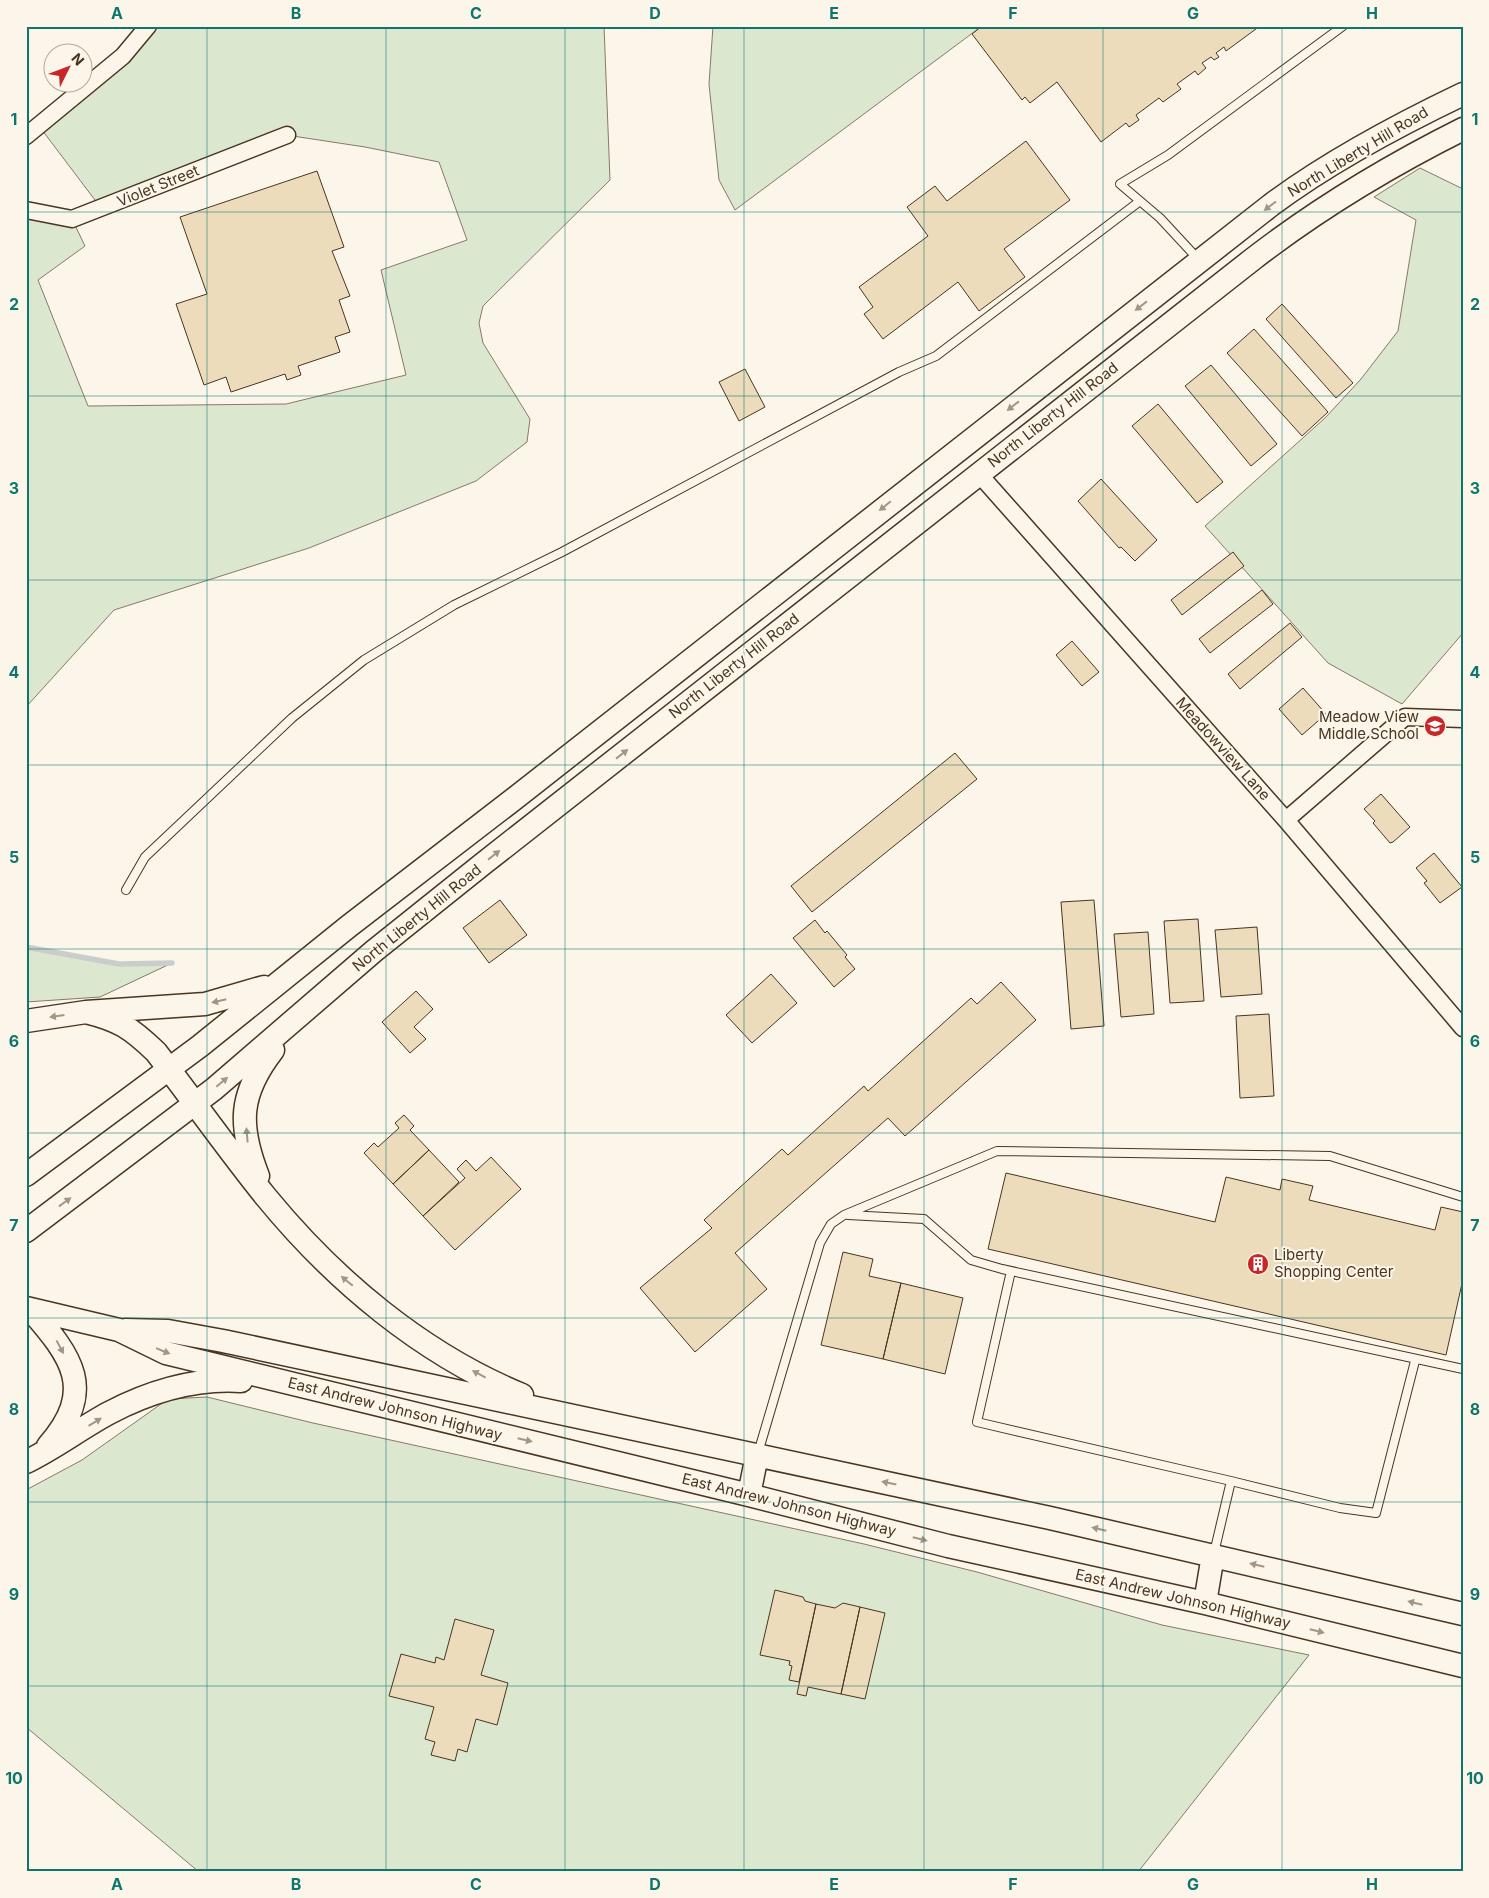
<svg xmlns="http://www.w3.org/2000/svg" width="1489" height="1898" viewBox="0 0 1489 1898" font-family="Inter,sans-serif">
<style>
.green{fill:#dce7d0;stroke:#887966}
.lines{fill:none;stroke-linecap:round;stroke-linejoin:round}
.stream{stroke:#c9cecd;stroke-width:5.5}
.building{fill:#ecdcbc;stroke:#4a3520}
.lane-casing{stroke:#4a3520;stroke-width:10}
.street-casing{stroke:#4a3520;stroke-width:19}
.secondary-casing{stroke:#4a3520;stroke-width:25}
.lane{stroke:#fbf6e9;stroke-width:8}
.street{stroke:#fbf6e9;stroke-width:16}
.secondary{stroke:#fbf6e9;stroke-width:22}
.oneway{fill:#a29684}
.grid{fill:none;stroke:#0f766e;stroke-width:1;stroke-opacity:0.55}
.labels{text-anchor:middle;stroke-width:4;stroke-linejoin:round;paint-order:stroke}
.street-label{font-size:15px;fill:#4a3520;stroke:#fbf6e9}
.poi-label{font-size:15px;fill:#4a3520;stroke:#fbf6e9;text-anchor:end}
.neatline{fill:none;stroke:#0f766e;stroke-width:2}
.grid-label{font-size:16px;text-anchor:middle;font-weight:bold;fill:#0f766e}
</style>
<rect width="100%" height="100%" fill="#fbf6e9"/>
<path class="green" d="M 148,26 L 604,26 L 610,180 L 483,306 L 479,323 L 483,343 L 530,419 L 527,442 L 476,481 L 309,548 L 114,610 L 26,707 L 26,210 L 72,219 L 85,246 L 38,280 L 88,406 L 286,404 L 406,375 L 381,270 L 467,240 L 439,162 L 365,147 L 286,135 L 101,208 L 39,126 Z
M 713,26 L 982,26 L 735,210 L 719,180 L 709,84 Z
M 1420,168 L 1463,189 L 1463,633 L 1402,704 L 1328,663 L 1205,526 L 1325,418 L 1361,379 L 1398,331 L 1416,220 L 1374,197 Z
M 26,947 L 119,964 L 172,963 L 100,997 L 26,1002 Z
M 207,1397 L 313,1423 L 864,1544 L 977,1572 L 1162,1625 L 1309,1655 L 1138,1872 L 199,1872 L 26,1727 L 26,1490 L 82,1460 L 168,1399 Z"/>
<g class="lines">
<path class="stream" d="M 26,947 L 119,964 L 172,963"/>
</g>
<path class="building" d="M 982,26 L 1260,26 L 1226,51 L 1224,47 L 1216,53 L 1219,57 L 1214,60 L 1211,57 L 1202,63 L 1206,68 L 1198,75 L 1195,71 L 1177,84 L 1181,89 L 1163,102 L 1159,98 L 1136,115 L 1139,120 L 1129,127 L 1126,123 L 1101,142 L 1057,82 L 1030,103 L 1025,97 L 1022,100 L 972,34 Z
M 1026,141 L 1070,200 L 1004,249 L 1025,277 L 979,311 L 958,282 L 883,339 L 864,314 L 873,307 L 859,287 L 928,236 L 907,207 L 935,186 L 947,201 Z
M 317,171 L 344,247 L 332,251 L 350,296 L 339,300 L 350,332 L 335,337 L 340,352 L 298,366 L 301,375 L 287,380 L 285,374 L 231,392 L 226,377 L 204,385 L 176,304 L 207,294 L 180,217 Z
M 1282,304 L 1353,383 L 1336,398 L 1266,319 Z
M 1254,329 L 1328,412 L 1302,436 L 1227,353 Z
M 1211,365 L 1277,444 L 1251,466 L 1185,386 Z
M 745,369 L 765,407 L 739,421 L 719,382 Z
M 1158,404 L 1223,482 L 1197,503 L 1132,426 Z
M 1101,479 L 1157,540 L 1135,561 L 1121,547 L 1119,548 L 1078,501 Z
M 1233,552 L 1244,566 L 1182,615 L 1171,600 Z
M 1262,590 L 1273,604 L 1210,653 L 1199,639 Z
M 1290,623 L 1302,637 L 1240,689 L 1228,674 Z
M 1072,641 L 1099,672 L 1082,686 L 1056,655 Z
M 1303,688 L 1326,714 L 1302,735 L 1279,709 Z
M 955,753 L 977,779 L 812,912 L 791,886 Z
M 1381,794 L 1410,827 L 1393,842 L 1390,843 L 1373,823 L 1375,821 L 1364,809 Z
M 1434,853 L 1462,887 L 1440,903 L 1424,883 L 1427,881 L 1416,868 Z
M 500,900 L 527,935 L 489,963 L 463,928 Z
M 1094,900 L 1104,1026 L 1071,1029 L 1061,902 Z
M 1198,919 L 1204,1001 L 1170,1003 L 1164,921 Z
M 815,920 L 825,933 L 827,931 L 847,955 L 845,957 L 855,969 L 834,987 L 793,938 Z
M 1257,927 L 1262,994 L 1221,997 L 1215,930 Z
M 1148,932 L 1154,1014 L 1121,1017 L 1114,934 Z
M 771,974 L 797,1003 L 752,1043 L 726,1015 Z
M 1001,982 L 1036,1020 L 905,1136 L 888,1118 L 735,1253 L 767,1289 L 695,1352 L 640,1288 L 712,1228 L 704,1220 L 782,1149 L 788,1155 L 864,1086 L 868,1091 L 971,998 L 977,1004 Z
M 416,991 L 433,1009 L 414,1027 L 426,1039 L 410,1053 L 382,1022 Z
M 1269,1014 L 1274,1096 L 1240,1098 L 1236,1016 Z
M 404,1115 L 414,1126 L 410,1130 L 429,1150 L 393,1184 L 364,1153 L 374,1143 L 378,1147 L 399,1128 L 395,1123 Z
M 429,1150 L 459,1182 L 423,1216 L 393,1184 Z
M 491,1157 L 521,1189 L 455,1250 L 423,1216 L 465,1178 L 457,1169 L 466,1160 L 476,1171 Z
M 1006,1173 L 1215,1222 L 1226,1177 L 1280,1190 L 1282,1179 L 1313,1186 L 1309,1200 L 1435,1230 L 1441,1207 L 1463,1212 L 1463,1279 L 1446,1355 L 988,1249 Z
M 843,1252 L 873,1259 L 869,1276 L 901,1283 L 883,1359 L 821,1345 Z
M 901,1283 L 963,1298 L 945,1374 L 883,1359 Z
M 775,1590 L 803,1597 L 805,1601 L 816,1604 L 799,1682 L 789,1680 L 792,1666 L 789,1665 L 790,1661 L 760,1655 Z
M 843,1603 L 860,1607 L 841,1694 L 808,1687 L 806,1696 L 797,1694 L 816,1604 L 835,1608 Z
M 860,1607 L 885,1613 L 865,1699 L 841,1694 Z
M 455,1619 L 494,1630 L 481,1675 L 508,1683 L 497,1725 L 476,1719 L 467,1752 L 458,1749 L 455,1761 L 431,1755 L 435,1742 L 425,1739 L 434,1707 L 389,1696 L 401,1654 L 435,1663 L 436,1657 L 444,1660 Z"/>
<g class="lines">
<g class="lane-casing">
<path id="lane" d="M 1140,201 L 1120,184 L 1168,155 L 1343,26
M 126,890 L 145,857 L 292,718 L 364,660 L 454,605 L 562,552 L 899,372 L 936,356 L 1140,201 L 1160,218 L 1198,259
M 848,1215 L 924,1219 L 971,1260 L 1002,1269 L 1463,1369
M 1011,1271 L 977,1422 L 1231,1481 L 1214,1553
M 758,1453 L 820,1243 L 831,1224 L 844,1215 L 997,1151 L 1330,1156 L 1463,1197
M 1231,1481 L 1340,1508 L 1376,1513 L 1415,1361"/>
</g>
<g class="street-casing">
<path id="street" d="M 26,136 L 123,56 L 148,26
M 26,210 L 72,219 L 287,135
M 979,474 L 1286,820 L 1463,1028
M 1286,820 L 1405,717 L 1463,719"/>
</g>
<g class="secondary-casing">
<path id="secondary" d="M 86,1012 C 119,1020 131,1028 156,1052 C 193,1100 228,1150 266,1197 C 334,1280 422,1354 522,1395
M 26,1021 L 86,1012 L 205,1004 L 264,987
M 26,1175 L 200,1046 L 349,926 L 514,799 L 1271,205 C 1330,161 1396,126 1463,94
M 258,1176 C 238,1125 239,1094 273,1050
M 26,1231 L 214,1089 L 374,951 L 484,863 L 1253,259 C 1319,208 1389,166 1463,129
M 26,1308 L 119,1330 L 166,1353 L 749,1495 L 948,1546 L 1205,1603 L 1463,1666
M 30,1309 C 72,1357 97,1390 48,1446
M 125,1330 L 168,1331 L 223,1341 L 1050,1518 L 1463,1614
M 26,1462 C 55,1448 81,1428 109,1413 C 151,1391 194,1378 241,1381
M 749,1495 L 757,1455
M 1205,1603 L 1213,1555"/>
</g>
<use href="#lane" class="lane"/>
<use href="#street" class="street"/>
<use href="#secondary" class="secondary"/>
</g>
<defs><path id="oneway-solid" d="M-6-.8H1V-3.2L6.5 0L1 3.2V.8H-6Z" transform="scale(1.25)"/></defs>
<g class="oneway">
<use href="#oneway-solid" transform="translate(1270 206) rotate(143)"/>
<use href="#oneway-solid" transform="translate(1141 306) rotate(142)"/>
<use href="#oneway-solid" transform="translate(1013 406) rotate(142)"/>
<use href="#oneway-solid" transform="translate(885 506) rotate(141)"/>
<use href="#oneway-solid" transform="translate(622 754) rotate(-38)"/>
<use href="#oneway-solid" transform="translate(494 855) rotate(-38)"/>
<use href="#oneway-solid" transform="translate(219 1001) rotate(167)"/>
<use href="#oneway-solid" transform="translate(57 1016) rotate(172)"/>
<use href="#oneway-solid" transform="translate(222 1082) rotate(-40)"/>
<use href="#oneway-solid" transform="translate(247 1135) rotate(-95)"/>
<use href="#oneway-solid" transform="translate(65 1202) rotate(-36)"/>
<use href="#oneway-solid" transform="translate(347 1281) rotate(-140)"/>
<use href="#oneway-solid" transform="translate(60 1347) rotate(62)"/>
<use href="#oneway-solid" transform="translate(163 1351) rotate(22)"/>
<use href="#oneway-solid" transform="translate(479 1374) rotate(-152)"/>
<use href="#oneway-solid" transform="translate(95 1422) rotate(-31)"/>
<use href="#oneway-solid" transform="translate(525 1440) rotate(13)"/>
<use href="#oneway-solid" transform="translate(889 1483) rotate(-168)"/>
<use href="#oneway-solid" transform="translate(1099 1529) rotate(-167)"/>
<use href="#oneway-solid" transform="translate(920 1539) rotate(14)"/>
<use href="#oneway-solid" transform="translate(1257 1565) rotate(-167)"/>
<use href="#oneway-solid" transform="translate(1415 1603) rotate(-166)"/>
<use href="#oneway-solid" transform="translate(1317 1631) rotate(14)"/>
</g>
<path class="grid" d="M 207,26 L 207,1872M 386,26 L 386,1872M 565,26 L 565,1872M 744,26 L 744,1872M 924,26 L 924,1872M 1103,26 L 1103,1872M 1282,26 L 1282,1872M 26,212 L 1463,212M 26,396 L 1463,396M 26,580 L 1463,580M 26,765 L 1463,765M 26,949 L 1463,949M 26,1133 L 1463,1133M 26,1318 L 1463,1318M 26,1502 L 1463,1502M 26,1686 L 1463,1686"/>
<defs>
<g id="school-disc" transform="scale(1.125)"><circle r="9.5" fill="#c62828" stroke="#fbf6e9"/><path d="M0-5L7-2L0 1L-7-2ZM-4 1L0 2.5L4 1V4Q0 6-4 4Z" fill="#fff"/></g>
<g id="building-disc" transform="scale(1.125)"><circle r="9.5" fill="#c62828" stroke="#fbf6e9"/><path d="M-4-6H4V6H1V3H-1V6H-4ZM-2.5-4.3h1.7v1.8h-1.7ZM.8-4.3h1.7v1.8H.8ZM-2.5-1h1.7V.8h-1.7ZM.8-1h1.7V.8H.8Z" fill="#fff"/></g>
</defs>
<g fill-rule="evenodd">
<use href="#school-disc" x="1435" y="726"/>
<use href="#building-disc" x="1258" y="1264"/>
</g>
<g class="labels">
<g class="street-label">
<text transform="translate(1358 152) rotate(-31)" y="5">North Liberty Hill Road</text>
<text transform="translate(158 186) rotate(-22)" y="5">Violet Street</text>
<text transform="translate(1053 415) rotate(-38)" y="5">North Liberty Hill Road</text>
<text transform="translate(734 666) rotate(-38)" y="5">North Liberty Hill Road</text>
<text transform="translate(1223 749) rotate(48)" y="5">Meadowview Lane</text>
<text transform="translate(417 918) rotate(-39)" y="5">North Liberty Hill Road</text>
<text transform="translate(395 1409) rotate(14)" y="5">East Andrew Johnson Highway</text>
<text transform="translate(789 1505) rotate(14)" y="5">East Andrew Johnson Highway</text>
<text transform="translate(1183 1599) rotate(13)" y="5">East Andrew Johnson Highway</text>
</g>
<g class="poi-label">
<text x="1419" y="722">Meadow View<tspan x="1419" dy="17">Middle School</tspan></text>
<text x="1274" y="1260" text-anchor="start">Liberty<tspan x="1274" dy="17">Shopping Center</tspan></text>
</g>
</g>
<rect width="1489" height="1898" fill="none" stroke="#fbf6e9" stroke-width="55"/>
<g transform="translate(68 68) rotate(48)"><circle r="24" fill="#fbf6e9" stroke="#b4a999"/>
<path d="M0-4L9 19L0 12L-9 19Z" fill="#c62828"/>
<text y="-8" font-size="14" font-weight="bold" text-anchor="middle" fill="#4a3520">N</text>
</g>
<rect x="28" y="28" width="1434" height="1842" class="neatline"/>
<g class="grid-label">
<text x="117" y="19">A</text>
<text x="296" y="19">B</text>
<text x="476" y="19">C</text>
<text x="655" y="19">D</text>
<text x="834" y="19">E</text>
<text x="1013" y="19">F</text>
<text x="1193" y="19">G</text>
<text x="1372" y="19">H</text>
<text x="14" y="125">1</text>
<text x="1475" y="125">1</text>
<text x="14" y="310">2</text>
<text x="1475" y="310">2</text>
<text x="14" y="494">3</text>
<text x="1475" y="494">3</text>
<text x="14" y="678">4</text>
<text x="1475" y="678">4</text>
<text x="14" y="863">5</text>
<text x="1475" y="863">5</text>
<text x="14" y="1047">6</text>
<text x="1475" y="1047">6</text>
<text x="14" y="1231">7</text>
<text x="1475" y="1231">7</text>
<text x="14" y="1415">8</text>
<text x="1475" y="1415">8</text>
<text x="14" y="1600">9</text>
<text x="1475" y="1600">9</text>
<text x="14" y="1784">10</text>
<text x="1475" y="1784">10</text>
<text x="117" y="1890">A</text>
<text x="296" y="1890">B</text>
<text x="476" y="1890">C</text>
<text x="655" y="1890">D</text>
<text x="834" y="1890">E</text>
<text x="1013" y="1890">F</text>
<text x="1193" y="1890">G</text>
<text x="1372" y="1890">H</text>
</g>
</svg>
